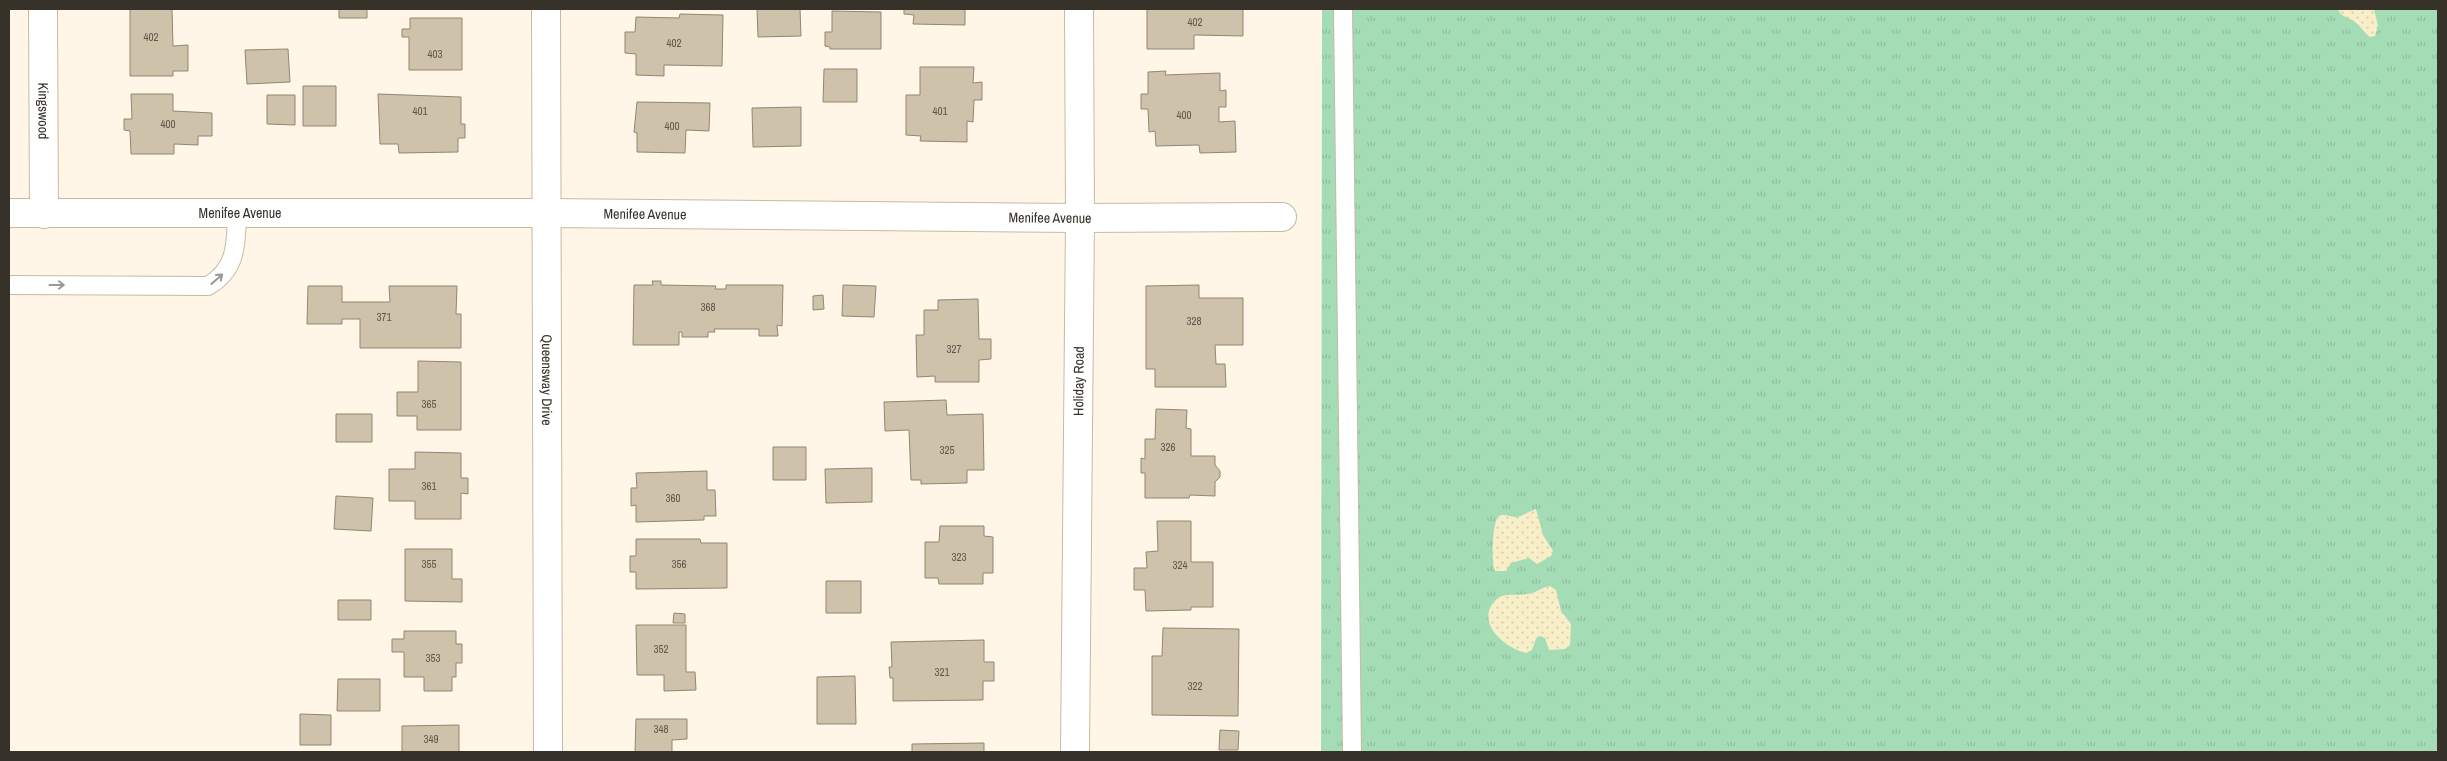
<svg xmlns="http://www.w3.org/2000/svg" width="2447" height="761" viewBox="0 0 2447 761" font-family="'Archivo Narrow',sans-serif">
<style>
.grass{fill:url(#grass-tufts)}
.sand{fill:url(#sand-dots)}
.building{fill:#cfc2ab;stroke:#938671}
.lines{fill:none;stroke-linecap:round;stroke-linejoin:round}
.service-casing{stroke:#c7baa3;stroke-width:20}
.minor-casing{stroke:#c7baa3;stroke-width:30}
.service{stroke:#fff;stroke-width:18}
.minor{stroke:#fff;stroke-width:28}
.oneway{stroke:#9b9894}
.labels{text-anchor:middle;stroke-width:4;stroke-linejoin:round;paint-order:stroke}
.number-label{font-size:11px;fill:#5d564a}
.street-label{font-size:14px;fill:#373229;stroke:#fff6e8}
</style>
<defs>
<pattern id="grass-tufts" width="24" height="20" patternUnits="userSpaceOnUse" patternTransform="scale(1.25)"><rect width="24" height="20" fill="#a4ddb5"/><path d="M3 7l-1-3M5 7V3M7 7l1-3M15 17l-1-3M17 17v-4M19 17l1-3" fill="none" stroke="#8ebe9c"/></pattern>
<pattern id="sand-dots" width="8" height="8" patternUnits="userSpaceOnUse" patternTransform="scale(1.25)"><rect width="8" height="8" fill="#f8eec8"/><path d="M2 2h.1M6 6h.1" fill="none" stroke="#d5cdac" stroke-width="1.8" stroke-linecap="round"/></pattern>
</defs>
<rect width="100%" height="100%" fill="#fff6e8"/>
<path class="grass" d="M 1322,9 L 2438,9 L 2438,752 L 1321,752 Z"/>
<path class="sand" d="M 2338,9 L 2374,9 L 2378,26 L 2375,36 L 2370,37 C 2364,33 2361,26 2355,22 C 2348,16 2341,18 2338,9 Z
M 1536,509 L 1543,535 L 1553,551 L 1551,556 L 1537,564 L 1529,558 L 1511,563 L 1506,571 L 1495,571 C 1491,564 1492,520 1499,516 C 1505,513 1512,518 1518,517 C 1524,515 1530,511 1536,509 Z
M 1550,586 L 1556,590 L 1561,611 L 1571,624 L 1570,645 L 1565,649 L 1549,650 L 1545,638 L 1540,636 L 1536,639 L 1532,650 L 1526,653 C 1504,648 1472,620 1498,598 C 1505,593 1519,596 1528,594 C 1536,593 1542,587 1550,586 Z"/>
<path class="building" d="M 130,9 L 172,9 L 173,46 L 188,45 L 188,71 L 173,71 L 173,76 L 130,76 Z
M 339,9 L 367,9 L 367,18 L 339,18 Z
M 757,9 L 800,9 L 801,36 L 758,37 Z
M 904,9 L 965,9 L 965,25 L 913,24 L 914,15 L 904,14 Z
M 1147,9 L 1243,9 L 1243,36 L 1194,35 L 1194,49 L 1147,49 Z
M 832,11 L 881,12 L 881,49 L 830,49 L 830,47 L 825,46 L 825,32 L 832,32 Z
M 680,14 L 723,15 L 722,66 L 664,65 L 664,76 L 636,75 L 636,54 L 625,53 L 625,32 L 635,32 L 636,17 L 679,18 Z
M 410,18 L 462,18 L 462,70 L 409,70 L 409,37 L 402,37 L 402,29 L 410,29 Z
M 288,49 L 290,82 L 247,84 L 245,50 Z
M 920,67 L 974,67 L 973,83 L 982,82 L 982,100 L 974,100 L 973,122 L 967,121 L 967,142 L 920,141 L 921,136 L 906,135 L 906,95 L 920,95 Z
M 824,69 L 857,69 L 857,102 L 823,102 Z
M 1166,71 L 1165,75 L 1220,73 L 1220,91 L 1226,90 L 1226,107 L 1219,107 L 1219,122 L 1235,121 L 1236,152 L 1200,153 L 1199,145 L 1156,146 L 1155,131 L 1149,132 L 1148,109 L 1141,109 L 1141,94 L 1148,94 L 1148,72 Z
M 303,86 L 336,86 L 336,126 L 303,126 Z
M 131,94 L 173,94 L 173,111 L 212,113 L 212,136 L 198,136 L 198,145 L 174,144 L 174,154 L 131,154 L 130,131 L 124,130 L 124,119 L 132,119 Z
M 378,94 L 461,97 L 461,124 L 465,124 L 465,138 L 458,138 L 458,152 L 399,153 L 398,144 L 380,144 Z
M 267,95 L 295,95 L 295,125 L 267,124 Z
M 637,102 L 710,103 L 709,131 L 686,130 L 685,153 L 637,152 L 637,133 L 634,132 Z
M 801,107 L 801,146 L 753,147 L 752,108 Z
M 652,281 L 661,281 L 661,285 L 716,286 L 715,289 L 726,289 L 726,285 L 783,285 L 782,326 L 777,325 L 778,336 L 759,336 L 759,329 L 714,329 L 715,332 L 708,332 L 708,337 L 682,337 L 682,332 L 679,332 L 679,345 L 633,345 L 634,285 L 653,285 Z
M 843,285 L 876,286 L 874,317 L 842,316 Z
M 1199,285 L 1199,298 L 1243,298 L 1243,345 L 1215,345 L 1216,364 L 1225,364 L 1226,387 L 1155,387 L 1155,369 L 1146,369 L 1146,286 Z
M 308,286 L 342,286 L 342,302 L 390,302 L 389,286 L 457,286 L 456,314 L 461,314 L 461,348 L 360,348 L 360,319 L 342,319 L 342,324 L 307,324 Z
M 823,295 L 824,309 L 813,310 L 813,296 Z
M 978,299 L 979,339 L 991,339 L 991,359 L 979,360 L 979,382 L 935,382 L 935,376 L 917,377 L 916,335 L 924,335 L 924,310 L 938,310 L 938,300 Z
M 418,361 L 461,362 L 461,430 L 417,430 L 417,416 L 397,416 L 397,392 L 418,392 Z
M 946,400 L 947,415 L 983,414 L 984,470 L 967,470 L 967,483 L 921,484 L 921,480 L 911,480 L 909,430 L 885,431 L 884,402 Z
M 1156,409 L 1187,410 L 1186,428 L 1191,429 L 1191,456 L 1215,456 L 1215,465 L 1220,471 L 1220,477 L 1215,482 L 1215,496 L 1190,495 L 1189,498 L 1145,498 L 1145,473 L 1141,473 L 1141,458 L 1145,459 L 1145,439 L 1155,439 Z
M 336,414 L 372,414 L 372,442 L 336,442 Z
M 773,447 L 806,447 L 806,480 L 773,480 Z
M 415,452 L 461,453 L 461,478 L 468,478 L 468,494 L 461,493 L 461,519 L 415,519 L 415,501 L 389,501 L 389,469 L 415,469 Z
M 872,468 L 872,502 L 826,503 L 825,469 Z
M 707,471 L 707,490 L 715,490 L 716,516 L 704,516 L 704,520 L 636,522 L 636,505 L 631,506 L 631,488 L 637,488 L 636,473 Z
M 336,496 L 373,498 L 371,531 L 334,529 Z
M 1157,521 L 1191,521 L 1191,562 L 1213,562 L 1213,607 L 1191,607 L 1191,610 L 1146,611 L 1145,590 L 1134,590 L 1134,568 L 1147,568 L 1146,552 L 1158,551 Z
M 940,526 L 984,526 L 984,536 L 993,537 L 993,573 L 983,573 L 983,584 L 939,584 L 938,578 L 925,578 L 925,542 L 939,542 Z
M 636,539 L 700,539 L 701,543 L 727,543 L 727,588 L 636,589 L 636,572 L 630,572 L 630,556 L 636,556 Z
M 405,549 L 452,549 L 452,579 L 462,579 L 462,602 L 405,601 Z
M 826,581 L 861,581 L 861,613 L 826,613 Z
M 338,600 L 371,600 L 371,620 L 338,620 Z
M 674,613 L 685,614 L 685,623 L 673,623 Z
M 636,625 L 686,625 L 686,672 L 695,672 L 696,690 L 664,691 L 664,675 L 637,675 Z
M 1163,628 L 1239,629 L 1238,716 L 1152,715 L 1152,656 L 1162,656 Z
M 404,631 L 456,631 L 456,644 L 462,644 L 462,663 L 456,663 L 456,677 L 452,677 L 452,691 L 424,691 L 424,677 L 404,677 L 404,652 L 392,652 L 392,639 L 404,639 Z
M 984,640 L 984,662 L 994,662 L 994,681 L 983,681 L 983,700 L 893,701 L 893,678 L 890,678 L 889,667 L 892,667 L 891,642 Z
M 855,676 L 856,724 L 817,724 L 817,677 Z
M 338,679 L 380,679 L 380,711 L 337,711 Z
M 300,714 L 331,715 L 331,745 L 300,745 Z
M 636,719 L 687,719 L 687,739 L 672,740 L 672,752 L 635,752 Z
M 459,725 L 459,752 L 402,752 L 402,726 Z
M 1220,730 L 1239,731 L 1238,750 L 1219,750 Z
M 984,743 L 984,752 L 912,752 L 912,744 Z"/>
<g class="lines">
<g class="service-casing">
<path id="service" d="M 1343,9 L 1352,752
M 9,285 L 208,286 C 237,269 236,244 237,214"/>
</g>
<g class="minor-casing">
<g id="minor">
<path id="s1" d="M 43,9 L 44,214"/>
<path id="s2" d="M 546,9 L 548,752"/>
<path id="s3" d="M 9,213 L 545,213 L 1080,218 L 1282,217"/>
<path id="s4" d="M 1075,752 L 1080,218 L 1079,9"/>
</g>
</g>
<use href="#service" class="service"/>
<use href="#minor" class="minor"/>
</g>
<defs><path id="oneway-shaft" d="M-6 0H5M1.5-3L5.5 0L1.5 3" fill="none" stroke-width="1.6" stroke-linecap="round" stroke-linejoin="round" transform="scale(1.25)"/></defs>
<g class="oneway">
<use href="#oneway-shaft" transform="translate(217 279) rotate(-41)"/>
<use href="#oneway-shaft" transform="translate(57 285)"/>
</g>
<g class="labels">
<g class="number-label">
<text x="1195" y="26">402</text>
<text x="151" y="41">402</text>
<text x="674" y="47">402</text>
<text x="435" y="58">403</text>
<text x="420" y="115">401</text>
<text x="940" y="115">401</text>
<text x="1184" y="119">400</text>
<text x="168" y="128">400</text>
<text x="672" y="130">400</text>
<text x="708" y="311">368</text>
<text x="384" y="321">371</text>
<text x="1194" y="325">328</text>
<text x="954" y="353">327</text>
<text x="429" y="408">365</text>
<text x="1168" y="451">326</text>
<text x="947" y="454">325</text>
<text x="429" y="490">361</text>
<text x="673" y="502">360</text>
<text x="959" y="561">323</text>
<text x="429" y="568">355</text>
<text x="679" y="568">356</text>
<text x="1180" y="569">324</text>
<text x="661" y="653">352</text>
<text x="433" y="662">353</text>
<text x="942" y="676">321</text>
<text x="1195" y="690">322</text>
<text x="661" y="733">348</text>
<text x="431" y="743">349</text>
</g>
<g class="street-label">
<text dy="5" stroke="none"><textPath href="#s1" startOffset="102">Kingswood</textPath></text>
<text dy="5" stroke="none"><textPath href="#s3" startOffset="231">Menifee Avenue</textPath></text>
<text dy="5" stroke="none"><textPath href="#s3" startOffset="636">Menifee Avenue</textPath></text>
<text dy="5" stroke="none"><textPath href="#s3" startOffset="1041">Menifee Avenue</textPath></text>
<text dy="5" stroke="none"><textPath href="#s2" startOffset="371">Queensway Drive</textPath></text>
<text dy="5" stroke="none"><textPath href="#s4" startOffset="371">Holiday Road</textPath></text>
</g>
</g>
<rect width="2447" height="761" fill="none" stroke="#373229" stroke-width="20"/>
</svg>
